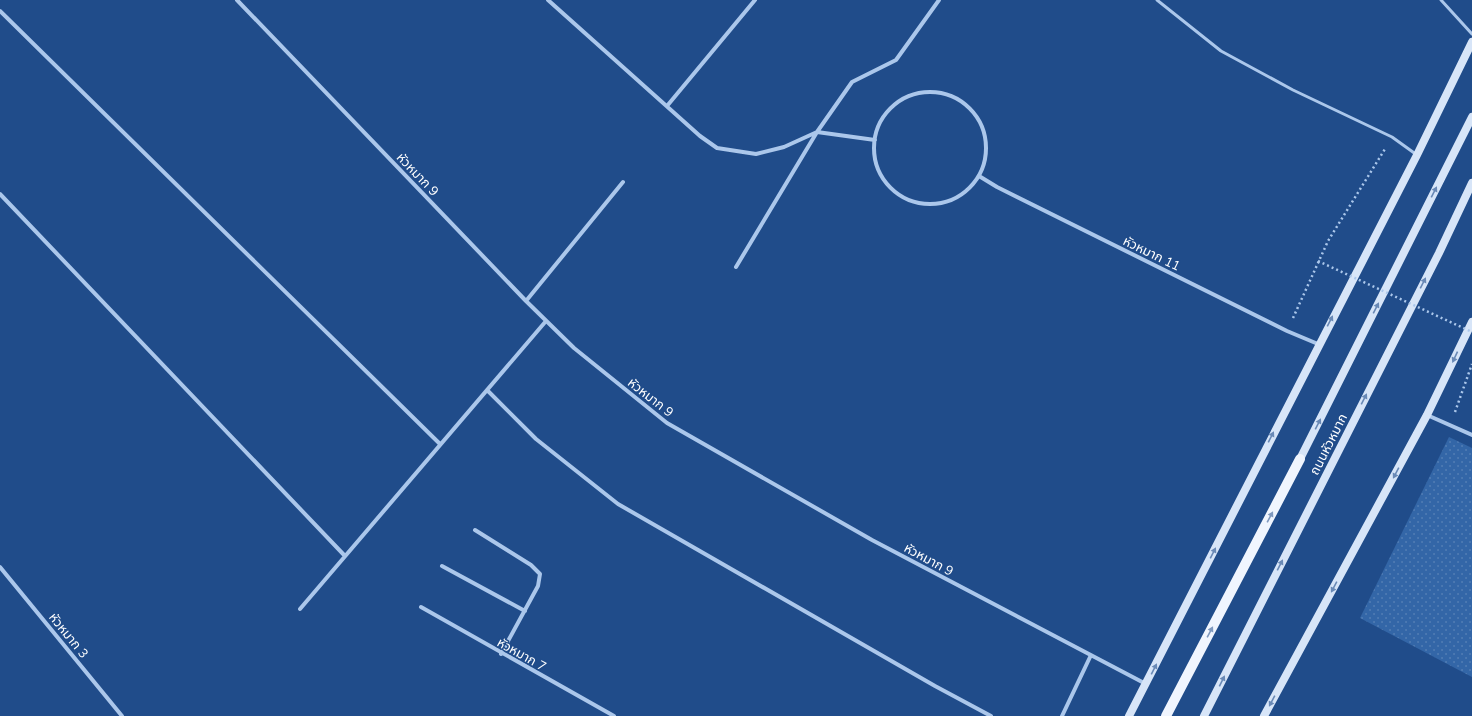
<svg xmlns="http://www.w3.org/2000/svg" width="1472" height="716" viewBox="0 0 1472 716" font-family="'Nunito Sans','Noto Sans Thai',sans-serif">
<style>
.grass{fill:url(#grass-dots)}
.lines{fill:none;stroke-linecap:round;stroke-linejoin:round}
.path{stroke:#abc7eb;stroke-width:2.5;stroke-dasharray:2 3;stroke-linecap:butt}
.lane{stroke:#abc7eb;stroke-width:3}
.street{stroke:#abc7eb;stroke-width:4}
.secondary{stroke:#d7e5f8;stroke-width:8}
.primary{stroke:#f0f5fe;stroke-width:10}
.path-bridge{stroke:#abc7eb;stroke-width:2.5;stroke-dasharray:2 3;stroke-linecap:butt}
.oneway{fill:#6989b6}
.oneway2{fill:#7e98be}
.labels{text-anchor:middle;stroke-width:3;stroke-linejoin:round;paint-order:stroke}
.street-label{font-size:13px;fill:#fff;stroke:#204c8a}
</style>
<defs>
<pattern id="grass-dots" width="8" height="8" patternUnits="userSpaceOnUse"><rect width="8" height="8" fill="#3366a7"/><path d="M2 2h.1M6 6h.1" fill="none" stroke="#527db4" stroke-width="1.8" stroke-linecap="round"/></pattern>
</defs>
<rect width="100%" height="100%" fill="#204c8a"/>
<path class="grass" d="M 1449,437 L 1472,448 L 1472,677 L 1360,618 Z"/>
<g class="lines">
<path class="path" d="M 1293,318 L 1328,241 L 1385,149
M 1455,412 L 1472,364"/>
<path class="lane" d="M 1157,0 L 1221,51 L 1293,90 L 1392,137 L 1417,155
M 1441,0 L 1472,34"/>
<path class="street" d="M 237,0 L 526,301 L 574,348 L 667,423 L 872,540 L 1146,684
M 548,0 L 700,136 L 717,148 L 756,154 L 784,147 L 817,132 L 852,82 L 896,60 L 939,0
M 0,11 L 440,444
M874 148a56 56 0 1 1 112 0a56 56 0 1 1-112 0Z
M 667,106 L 755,0
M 979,176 L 997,187 L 1287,331 L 1318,344
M 0,194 L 345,556
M 736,267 L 817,132 L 875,140
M 526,301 L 623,182
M 487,390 L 536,439 L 618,504 L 935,686 L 991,716
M 1427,415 L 1472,435
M 475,530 L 531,565 L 540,574 L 538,586 L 501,654
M 442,566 L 525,611
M 0,567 L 122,716
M 421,607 L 614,716
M 300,609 L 546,321
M 1062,716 L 1091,655"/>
<path class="secondary" d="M 1300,459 L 1472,117
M 1129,716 L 1417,155 L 1472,42
M 1204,716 L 1439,253 L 1472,183
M 1264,716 L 1427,415 L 1472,322"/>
<path class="primary" d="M 1166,716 L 1300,459"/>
<path class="path-bridge" d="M 1318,261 L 1472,332"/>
</g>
<defs><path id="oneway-solid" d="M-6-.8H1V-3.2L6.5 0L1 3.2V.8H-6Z"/></defs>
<g class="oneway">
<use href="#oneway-solid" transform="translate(1434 192) rotate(-63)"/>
<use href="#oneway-solid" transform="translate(1423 283) rotate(-63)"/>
<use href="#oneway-solid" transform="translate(1376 308) rotate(-63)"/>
<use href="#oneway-solid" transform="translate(1330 321) rotate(-63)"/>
<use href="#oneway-solid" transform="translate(1455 357) rotate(115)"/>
<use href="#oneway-solid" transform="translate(1364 399) rotate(-63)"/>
<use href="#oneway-solid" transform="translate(1318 424) rotate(-63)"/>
<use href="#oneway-solid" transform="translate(1271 437) rotate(-63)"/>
<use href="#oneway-solid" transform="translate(1396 473) rotate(118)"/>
<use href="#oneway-solid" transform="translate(1213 553) rotate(-63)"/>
<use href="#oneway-solid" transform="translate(1280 565) rotate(-63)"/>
<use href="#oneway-solid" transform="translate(1334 587) rotate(118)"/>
<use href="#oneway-solid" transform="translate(1154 669) rotate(-63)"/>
<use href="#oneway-solid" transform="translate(1222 681) rotate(-64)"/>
<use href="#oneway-solid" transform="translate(1272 701) rotate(118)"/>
</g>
<g class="oneway2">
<use href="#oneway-solid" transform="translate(1270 517) rotate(-62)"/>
<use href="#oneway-solid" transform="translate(1210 632) rotate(-62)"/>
</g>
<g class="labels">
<g class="street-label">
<text transform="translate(418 174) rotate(46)" y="5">หัวหมาก 9</text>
<text transform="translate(1152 253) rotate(26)" y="5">หัวหมาก 11</text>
<text transform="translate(651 397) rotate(38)" y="5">หัวหมาก 9</text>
<text transform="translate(1328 444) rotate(-63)" y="5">ถนนหัวหมาก</text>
<text transform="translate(929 559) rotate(28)" y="5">หัวหมาก 9</text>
<text transform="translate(69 635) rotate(51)" y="5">หัวหมาก 3</text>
<text transform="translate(522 654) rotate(29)" y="5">หัวหมาก 7</text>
</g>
</g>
</svg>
